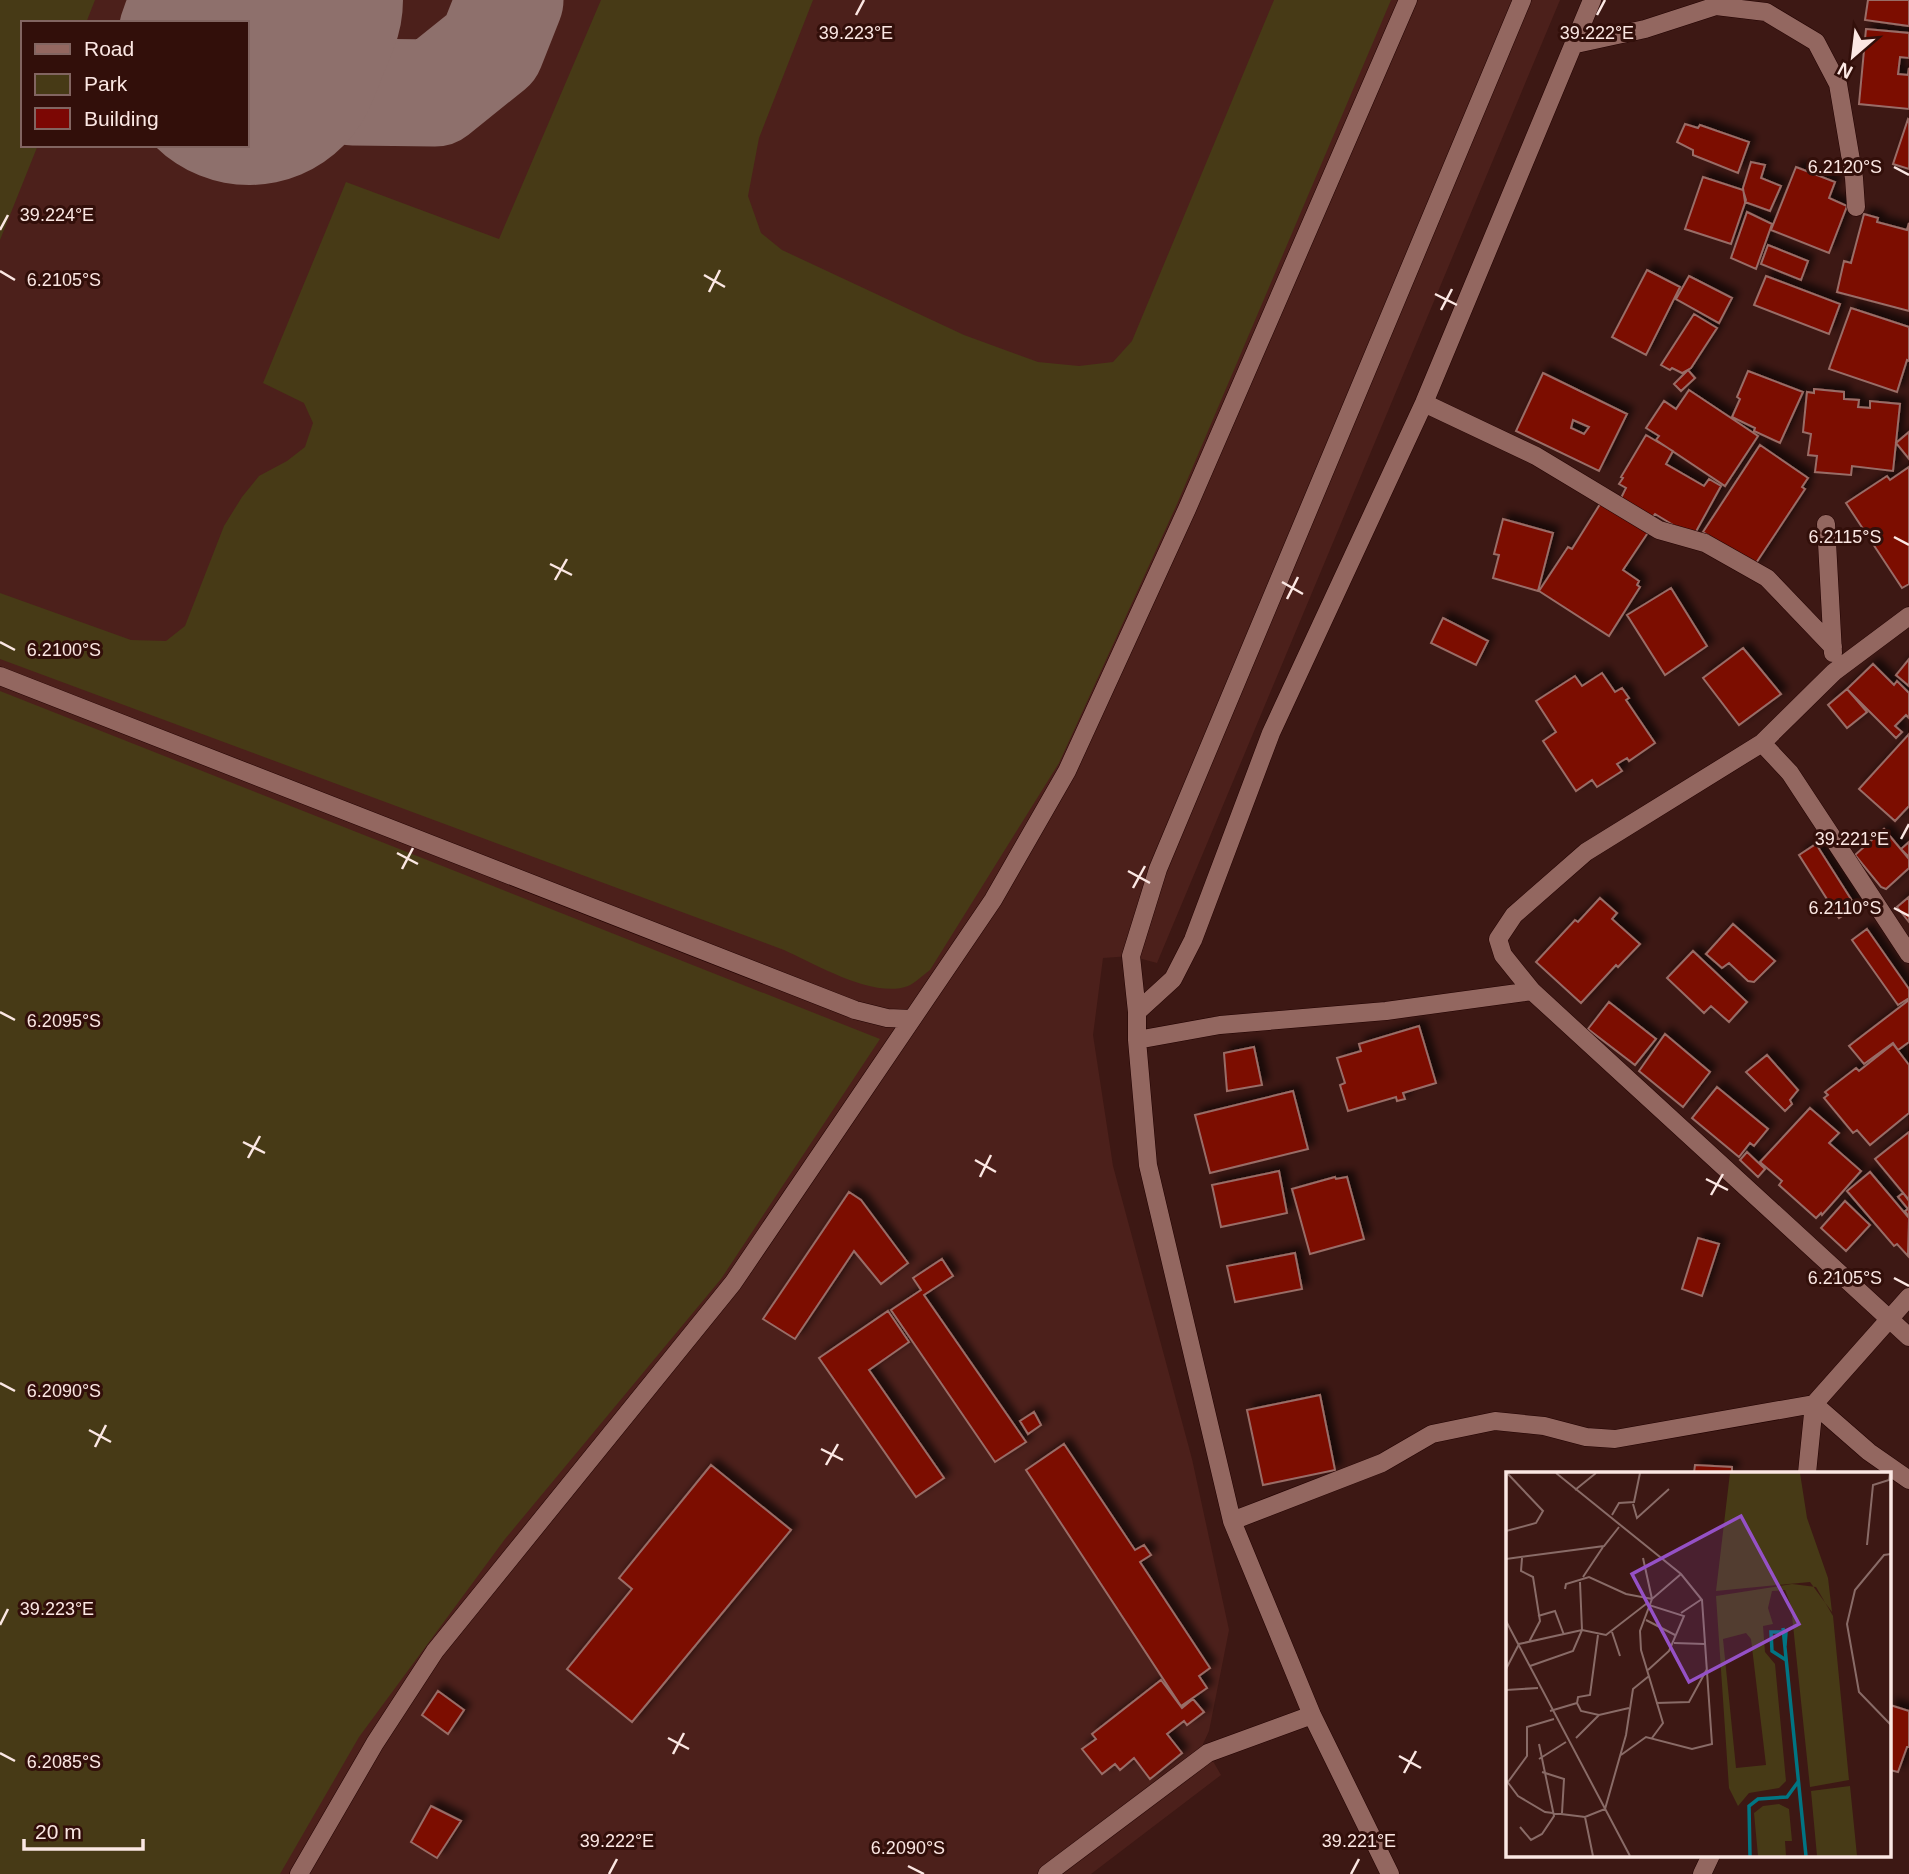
<svg xmlns="http://www.w3.org/2000/svg" width="1909" height="1874" viewBox="0 0 1909 1874" font-family="Arial,sans-serif">
<style>
.built{fill:#4c201b;fill-rule:evenodd}
.green{fill:#473a16}
.lines{fill:none;stroke-linecap:round;stroke-linejoin:round}
.taxiway{stroke:#8e706c;stroke-width:107}
.runway{stroke:#8e706c;stroke-width:266}
.building{fill:#7c0704;stroke:#996d66;stroke-width:2;fill-rule:evenodd;filter:url(#shadow)}
.minor-casing{stroke:#220201;stroke-width:19}
.minor{stroke:#936760;stroke-width:18}
.ticks{fill:none;stroke:#fbe7e3;stroke-width:2.5}
.inset-river{fill:none;stroke:#017583;stroke-width:3.5}
.inset-road{fill:none;stroke:#896b67;stroke-width:2}
.view{fill:#9551c6;fill-opacity:0.15;stroke:#9551c6;stroke-width:3.5}
.inset-edge{fill:none;stroke:#fbe7e3;stroke-width:3.5}
.ticks-label{font-size:18px;text-anchor:middle;fill:#fbe7e3;stroke:#320f0a;stroke-width:6;stroke-linejoin:round;paint-order:stroke}
</style>
<defs>
<filter id="shadow"><feDropShadow dx="6" dy="-6" stdDeviation="3.5" flood-color="#0009"/></filter>
</defs>
<rect width="100%" height="100%" fill="#3d1814"/>
<path class="built" d="M 0,0 L 1560,0 L 1157,963 L 1131,956 L 1103,958 L 1093,1035 L 1113,1166 L 1192,1459 L 1229,1630 L 1209,1731 L 1203,1744 L 1221,1775 L 1091,1874 L 0,1874 ZM 23,23 L 247,23 L 247,145 L 23,145 Z"/>
<path class="green" d="M 0,0 L 95,0 L 86,23 L 23,23 L 23,145 L 38,145 L 0,240 Z
M 601,0 L 813,0 L 759,138 L 748,196 L 761,233 L 782,250 L 964,335 L 1038,362 L 1079,366 L 1113,362 L 1132,341 L 1274,0 L 1391,0 L 1177,504 L 1059,763 L 930,970 C 923,975 915,983 908,986 C 874,999 815,964 784,950 L 0,659 L 0,593 L 131,640 L 166,641 L 185,626 L 224,526 L 242,497 L 259,476 L 287,461 L 305,447 L 313,423 L 304,403 L 263,383 L 346,182 L 499,239 Z
M 0,691 L 880,1039 L 721,1279 L 505,1539 L 359,1737 L 280,1874 L 0,1874 Z"/>
<g class="lines">
<path class="taxiway" d="M 245,0 L 283,53 L 353,92 L 435,93 L 491,48 L 510,0"/>
<path class="runway" d="M 249,52 L 270,0"/>
</g>
<path class="building" d="M 1868,0 L 1909,0 L 1909,26 L 1865,20 Z
M 1866,29 L 1909,33 L 1909,58 L 1900,57 L 1898,74 L 1908,75 L 1909,68 L 1909,109 L 1859,104 Z
M 1908,119 L 1909,120 L 1909,169 L 1893,164 Z
M 1685,124 L 1698,128 L 1700,125 L 1749,142 L 1738,173 L 1693,155 L 1693,150 L 1677,142 Z
M 1751,162 L 1765,165 L 1761,178 L 1781,186 L 1770,211 L 1745,202 L 1743,188 Z
M 1796,167 L 1835,182 L 1829,198 L 1847,206 L 1829,253 L 1771,230 Z
M 1703,177 L 1743,190 L 1746,200 L 1731,244 L 1685,229 Z
M 1747,212 L 1772,224 L 1756,269 L 1731,258 Z
M 1864,214 L 1878,218 L 1877,222 L 1907,230 L 1909,223 L 1909,311 L 1837,292 L 1844,261 L 1851,263 Z
M 1768,245 L 1808,261 L 1801,280 L 1761,264 Z
M 1647,270 L 1680,287 L 1646,355 L 1612,337 Z
M 1689,276 L 1732,298 L 1719,323 L 1676,299 Z
M 1766,276 L 1840,304 L 1829,334 L 1754,305 Z
M 1851,308 L 1909,327 L 1909,361 L 1907,360 L 1897,392 L 1829,369 Z
M 1694,314 L 1717,328 L 1691,368 L 1682,373 L 1672,368 L 1670,370 L 1661,365 Z
M 1688,370 L 1695,378 L 1681,391 L 1674,384 Z
M 1748,371 L 1803,392 L 1780,443 L 1754,431 L 1755,428 L 1732,417 L 1740,399 L 1737,397 Z
M 1543,373 L 1627,414 L 1599,471 L 1516,431 ZM 1573,420 L 1589,427 L 1584,434 L 1571,428 Z
M 1814,389 L 1844,392 L 1844,399 L 1859,400 L 1858,407 L 1870,408 L 1870,401 L 1900,404 L 1893,471 L 1852,466 L 1851,475 L 1815,472 L 1817,456 L 1808,455 L 1811,434 L 1803,432 L 1807,392 L 1814,393 Z
M 1689,390 L 1758,436 L 1725,486 L 1656,440 L 1659,436 L 1646,428 L 1664,401 L 1676,409 Z
M 1909,432 L 1909,459 L 1896,443 Z
M 1646,435 L 1673,451 L 1666,464 L 1704,486 L 1709,479 L 1721,486 L 1693,537 L 1655,514 L 1651,519 L 1620,500 L 1626,488 L 1619,484 L 1623,478 L 1621,477 Z
M 1760,445 L 1808,478 L 1802,487 L 1805,489 L 1754,566 L 1703,532 Z
M 1909,467 L 1909,584 L 1902,588 L 1846,503 L 1887,476 L 1890,480 Z
M 1602,501 L 1649,531 L 1623,570 L 1639,581 L 1637,585 L 1640,587 L 1609,636 L 1539,591 L 1568,547 L 1572,549 Z
M 1503,519 L 1553,533 L 1538,591 L 1493,578 L 1499,555 L 1494,554 Z
M 1671,588 L 1707,646 L 1665,675 L 1627,615 Z
M 1443,618 L 1488,641 L 1476,665 L 1431,643 Z
M 1743,648 L 1781,694 L 1739,725 L 1703,678 Z
M 1909,659 L 1909,686 L 1896,675 Z
M 1873,664 L 1894,685 L 1897,681 L 1909,693 L 1909,718 L 1906,715 L 1895,726 L 1902,732 L 1896,738 L 1847,689 Z
M 1602,673 L 1615,692 L 1622,688 L 1629,698 L 1626,700 L 1655,743 L 1629,761 L 1627,758 L 1617,764 L 1622,771 L 1597,787 L 1592,780 L 1576,791 L 1543,741 L 1556,732 L 1536,701 L 1575,676 L 1582,686 Z
M 1847,689 L 1867,712 L 1847,728 L 1828,705 Z
M 1909,734 L 1909,806 L 1895,821 L 1859,789 Z
M 1884,829 L 1909,859 L 1909,868 L 1886,889 L 1881,887 L 1855,855 Z
M 1909,842 L 1909,857 L 1901,849 Z
M 1816,844 L 1856,907 L 1839,918 L 1799,855 Z
M 1909,897 L 1909,922 L 1897,907 Z
M 1600,898 L 1617,913 L 1612,919 L 1640,944 L 1618,967 L 1616,965 L 1581,1003 L 1536,962 L 1575,920 L 1578,922 Z
M 1733,924 L 1775,961 L 1754,982 L 1748,981 L 1729,963 L 1722,968 L 1706,954 Z
M 1867,929 L 1909,989 L 1909,998 L 1898,1005 L 1852,940 Z
M 1693,951 L 1747,1002 L 1729,1022 L 1711,1006 L 1704,1013 L 1667,978 Z
M 1909,1000 L 1909,1042 L 1898,1050 L 1893,1043 L 1864,1064 L 1849,1046 Z
M 1609,1002 L 1656,1039 L 1635,1065 L 1588,1029 Z
M 1419,1026 L 1436,1083 L 1403,1093 L 1405,1099 L 1397,1101 L 1396,1097 L 1348,1111 L 1340,1085 L 1345,1083 L 1337,1058 L 1361,1051 L 1359,1044 Z
M 1665,1034 L 1710,1072 L 1683,1107 L 1639,1071 Z
M 1893,1044 L 1909,1065 L 1909,1113 L 1870,1145 L 1857,1130 L 1853,1133 L 1824,1098 L 1828,1095 L 1825,1092 L 1856,1068 L 1859,1071 Z
M 1254,1047 L 1262,1085 L 1227,1091 L 1224,1053 Z
M 1767,1055 L 1798,1090 L 1790,1100 L 1792,1104 L 1785,1111 L 1746,1072 Z
M 1717,1087 L 1768,1129 L 1754,1146 L 1750,1143 L 1739,1157 L 1692,1118 Z
M 1293,1091 L 1308,1149 L 1210,1173 L 1195,1115 Z
M 1810,1108 L 1839,1133 L 1829,1143 L 1861,1171 L 1822,1215 L 1821,1213 L 1816,1218 L 1779,1185 L 1782,1181 L 1760,1162 Z
M 1909,1132 L 1909,1200 L 1875,1159 Z
M 1747,1152 L 1765,1169 L 1758,1177 L 1740,1160 Z
M 1279,1171 L 1287,1213 L 1221,1227 L 1212,1185 Z
M 1870,1172 L 1909,1218 L 1908,1256 L 1897,1244 L 1894,1246 L 1847,1191 Z
M 1335,1177 L 1336,1179 L 1347,1177 L 1364,1239 L 1310,1254 L 1292,1189 Z
M 849,1192 L 861,1200 L 908,1263 L 881,1284 L 854,1251 L 795,1339 L 763,1319 Z
M 1903,1193 L 1909,1201 L 1909,1217 L 1905,1211 L 1908,1209 L 1898,1197 Z
M 1845,1201 L 1870,1225 L 1846,1251 L 1821,1228 Z
M 1698,1238 L 1719,1244 L 1702,1296 L 1682,1289 Z
M 1295,1253 L 1302,1289 L 1235,1302 L 1227,1266 Z
M 942,1259 L 953,1276 L 924,1295 L 1026,1442 L 995,1462 L 891,1310 L 921,1290 L 913,1278 Z
M 888,1311 L 909,1342 L 869,1370 L 944,1478 L 916,1497 L 819,1358 Z
M 1320,1395 L 1335,1470 L 1263,1485 L 1247,1410 Z
M 1034,1412 L 1041,1425 L 1028,1434 L 1020,1421 Z
M 1064,1444 L 1135,1550 L 1144,1545 L 1151,1555 L 1140,1562 L 1210,1668 L 1199,1676 L 1207,1688 L 1181,1706 L 1026,1470 Z
M 711,1465 L 791,1530 L 632,1722 L 567,1669 L 632,1589 L 619,1578 Z
M 1695,1465 L 1732,1467 L 1732,1473 L 1694,1473 Z
M 1161,1680 L 1182,1708 L 1193,1699 L 1204,1712 L 1187,1725 L 1184,1721 L 1167,1734 L 1182,1753 L 1150,1779 L 1134,1758 L 1120,1770 L 1115,1764 L 1102,1774 L 1082,1749 L 1096,1739 L 1092,1734 Z
M 438,1691 L 464,1710 L 448,1734 L 422,1715 Z
M 1890,1705 L 1909,1711 L 1909,1747 L 1907,1747 L 1898,1772 L 1890,1770 Z
M 431,1806 L 461,1821 L 437,1858 L 411,1842 Z"/>
<g class="lines">
<g class="minor-casing">
<path id="minor" d="M 1716,6 L 1766,12 L 1816,42 L 1838,84 L 1854,178 L 1856,207
M 1576,44 L 1645,29 L 1716,6 L 1721,0
M 1424,403 L 1536,456 L 1659,530 L 1705,543 L 1767,578 L 1833,647
M 1826,524 L 1833,653
M 1909,616 L 1834,672 L 1762,743 L 1586,852 L 1514,915 L 1498,939 L 1503,955 L 1532,991 L 1909,1337
M 0,676 L 855,1010 L 887,1018 L 912,1019
M 1762,743 L 1790,773 L 1909,954
M 1137,1012 L 1131,956 L 1158,869 L 1522,0
M 1137,1040 L 1220,1025 L 1386,1011 L 1532,991
M 1814,1404 L 1869,1452 L 1909,1480
M 1807,1473 L 1814,1404 L 1909,1297
M 1232,1521 L 1382,1463 L 1432,1434 L 1495,1421 L 1544,1426 L 1586,1437 L 1615,1439 L 1814,1404
M 299,1874 L 375,1743 L 435,1651 L 733,1283 L 993,900 L 1067,771 L 1187,509 L 1408,0
M 1047,1874 L 1208,1753 L 1312,1715
M 1390,1874 L 1312,1715 L 1232,1521 L 1148,1165 L 1137,1040 L 1137,1012 L 1173,979 L 1193,940 L 1271,733 L 1424,403 L 1592,0
M 1702,1874 L 1711,1855"/>
</g>
<use href="#minor" class="minor"/>
</g>
<path class="ticks" d="M 856,15 L 864,0M 1597,15 L 1605,0M 1894,167 L 1909,175M 0,230 L 8,215M 0,271 L 15,280M 704,275 L 725,287M 709,292 L 720,270M 1435,294 L 1457,305M 1441,310 L 1452,289M 1894,537 L 1909,545M 550,564 L 572,575M 555,580 L 567,559M 1282,582 L 1303,594M 1287,599 L 1298,577M 0,642 L 15,650M 1901,839 L 1909,824M 397,853 L 418,864M 402,869 L 413,848M 1128,871 L 1150,883M 1133,888 L 1145,866M 1894,908 L 1909,916M 0,1012 L 15,1020M 243,1142 L 265,1153M 248,1158 L 260,1136M 975,1160 L 996,1172M 980,1177 L 991,1155M 1706,1179 L 1728,1190M 1711,1195 L 1723,1174M 1894,1278 L 1909,1286M 0,1383 L 15,1391M 89,1430 L 111,1442M 95,1447 L 106,1425M 821,1449 L 843,1460M 826,1465 L 838,1444M 0,1625 L 8,1609M 668,1738 L 689,1749M 0,1753 L 15,1761M 673,1754 L 684,1733M 1399,1756 L 1421,1768M 1404,1773 L 1416,1751M 908,1866 L 924,1874M 609,1874 L 617,1859M 1351,1874 L 1359,1859"/>
<g transform="translate(1506 1472)">
<rect width="385" height="385" fill="#3d1814"/>
<path d="M 224,1 L 294,1 L 301,46 L 322,106 L 326,140 L 304,110 L 210,119 ZM 286,112 L 310,115 L 327,144 L 343,308 L 304,315 L 285,134 L 279,118 L 266,119 L 262,136 L 267,152 L 257,154 L 259,180 L 269,192 L 280,309 L 273,316 L 243,321 L 232,334 L 223,316 L 210,124 ZM 240,161 L 245,167 L 260,293 L 230,296 L 217,167 ZM 344,314 L 351,384 L 311,384 L 305,319 ZM 273,332 L 283,337 L 286,369 L 279,369 L 280,384 L 252,384 L 248,341 L 257,334 Z" fill="#473a16" fill-rule="evenodd"/>
<path class="inset-river" d="M 277,156 L 300,384M 279,174 L 280,160 L 265,160 L 266,179 L 280,188M 244,384 L 243,334 L 252,327 L 281,325 L 292,310"/>
<path class="inset-road" d="M 50,1 L 175,102 L 196,128 L 206,272 L 186,277 L 140,265 L 115,283M 69,18 L 90,1M 127,32 L 131,46 L 163,17M 106,43 L 113,31 L 128,30 L 134,1M 0,59 L 30,51 L 37,39 L 1,1M 361,73 L 367,13 L 383,8 L 384,1M 385,82 L 378,83 L 349,118 L 341,152 L 353,220 L 385,253M 16,86 L 15,99 L 27,105 L 34,149 L 23,170M 137,86 L 146,127 L 134,159 L 135,178 L 157,251 L 146,266M 0,87 L 98,74 L 113,55M 77,105 L 97,75M 59,117 L 60,112 L 83,105 L 120,122 L 146,127 L 175,102M 175,141 L 196,127M 32,144 L 49,139 L 58,163M 140,148 L 169,163M 0,149 L 124,384M 106,160 L 114,184M 92,163 L 84,223 L 72,225 L 71,231 L 75,239 L 93,243 L 123,236M 168,171 L 199,172M 24,194 L 67,179 L 76,158 L 74,110M 0,197 L 13,172 L 76,158 L 100,163 L 140,132 L 178,144 L 163,179 L 142,198M 0,218 L 32,216M 150,231 L 183,230 L 201,197M 44,239 L 71,231M 70,266 L 93,243M 33,287 L 60,270M 36,300 L 58,307 L 56,341M 0,308 L 12,324 L 39,340 L 79,345 L 99,337 L 120,263 L 127,217 L 143,204M 2,310 L 21,284 L 21,255 L 48,247M 79,345 L 87,384M 14,355 L 25,368 L 36,362 L 48,344 L 33,272"/>
<path class="view" d="M 235,44 L 293,152 L 183,210 L 126,102 Z"/>
<rect width="385" height="385" class="inset-edge"/>
</g>
<g class="ticks-label">
<text x="856" y="39">39.223°E</text>
<text x="1597" y="39">39.222°E</text>
<text x="1845" y="173">6.2120°S</text>
<text x="57" y="221">39.224°E</text>
<text x="64" y="286">6.2105°S</text>
<text x="1845" y="543">6.2115°S</text>
<text x="64" y="656">6.2100°S</text>
<text x="1852" y="845">39.221°E</text>
<text x="1845" y="914">6.2110°S</text>
<text x="64" y="1027">6.2095°S</text>
<text x="1845" y="1284">6.2105°S</text>
<text x="64" y="1397">6.2090°S</text>
<text x="57" y="1615">39.223°E</text>
<text x="64" y="1768">6.2085°S</text>
<text x="617" y="1847">39.222°E</text>
<text x="1359" y="1847">39.221°E</text>
<text x="908" y="1854">6.2090°S</text>
</g>
<rect x="21" y="21" width="228" height="126" fill="#320f0a" stroke="#826561" stroke-width="2"/>
<rect x="35" y="44" width="35" height="10" fill="#936760" stroke="#826561" stroke-width="2"/>
<text x="84" y="56" font-size="21" fill="#fbe7e3">Road</text>
<rect x="35" y="74" width="35" height="21" fill="#473a16" stroke="#826561" stroke-width="2"/>
<text x="84" y="91" font-size="21" fill="#fbe7e3">Park</text>
<rect x="35" y="108" width="35" height="21" fill="#7c0704" stroke="#826561" stroke-width="2"/>
<text x="84" y="126" font-size="21" fill="#fbe7e3">Building</text>
<g transform="translate(1853 56) rotate(208)" stroke="#320f0a" stroke-width="5" paint-order="stroke">
<path d="M0-5L12 26L0 18L-12 26Z" fill="#fbe7e3"/>
<text y="-10" font-size="19" font-weight="bold" text-anchor="middle" fill="#fbe7e3">N</text>
</g>
<path d="M24 1839v10h119v-10" fill="none" stroke="#fbe7e3" stroke-width="3.5"/>
<text x="35" y="1839" font-size="21" fill="#fbe7e3" stroke="#320f0a" stroke-width="5" paint-order="stroke">20 m</text>
</svg>
